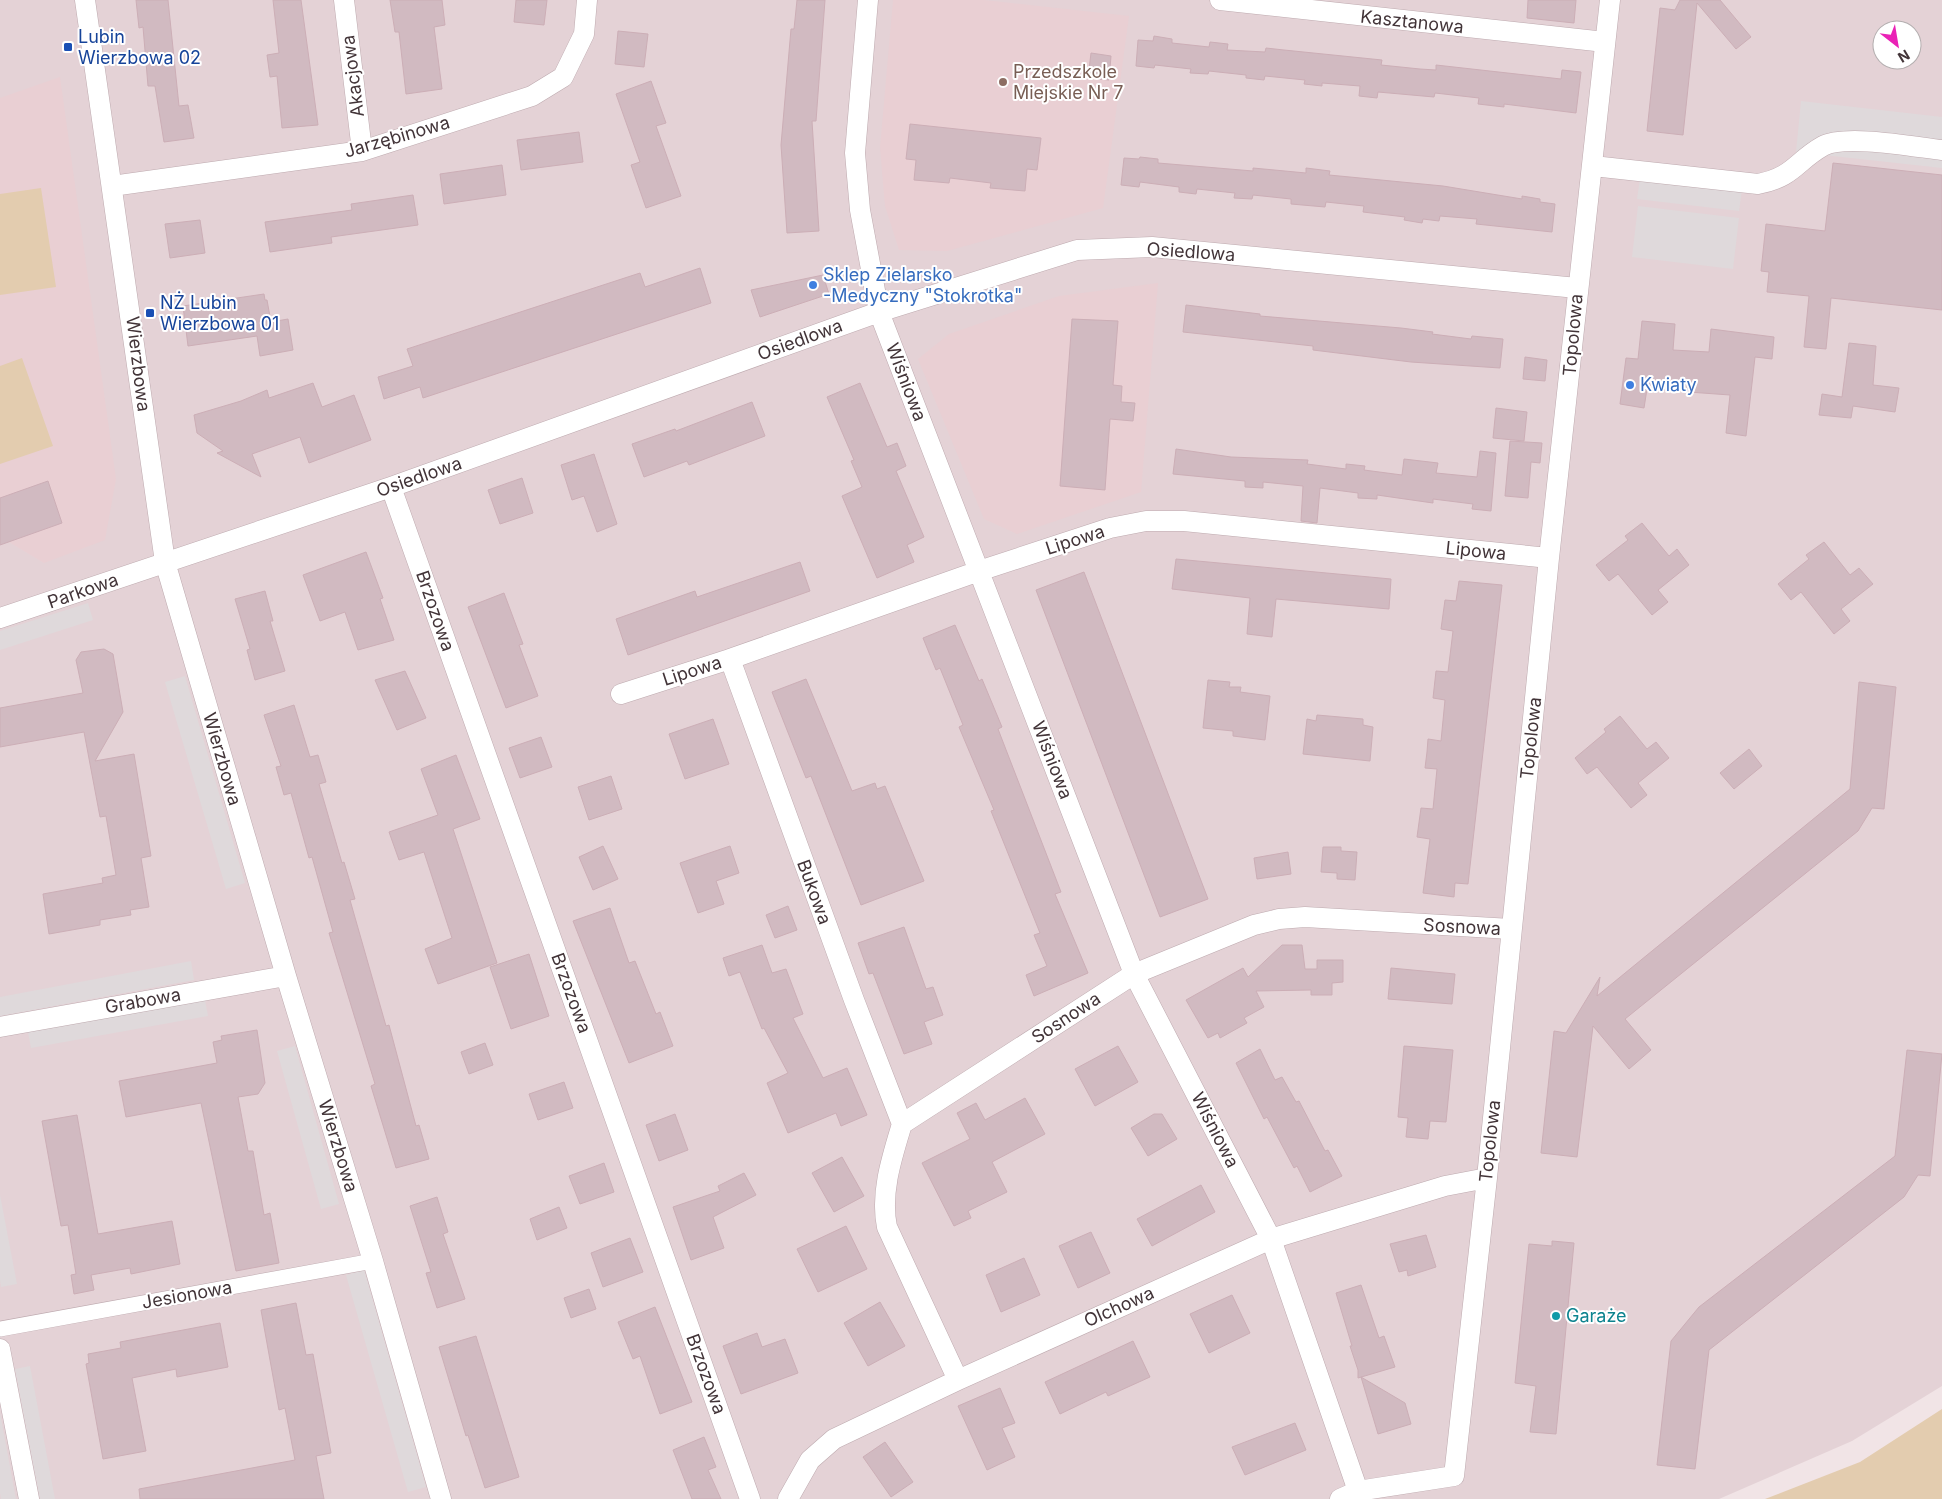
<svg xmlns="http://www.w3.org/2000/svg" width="1942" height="1499" viewBox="0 0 1942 1499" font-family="Inter,sans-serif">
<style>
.residential{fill:#e4d2d6;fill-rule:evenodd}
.education{fill:#e9cfd3}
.green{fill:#e3ccaf}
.parking{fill:#dfd9db}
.building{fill:#d1bac1;stroke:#ccaeb6}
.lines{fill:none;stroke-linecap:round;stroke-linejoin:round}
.pedestrian-casing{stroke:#beaaaf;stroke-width:16}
.minor-casing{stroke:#beaaaf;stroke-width:21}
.pedestrian{stroke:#fff;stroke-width:15}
.minor{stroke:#fff;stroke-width:20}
.transit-dot{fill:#1a4fb4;stroke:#fff;stroke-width:2}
.education-dot{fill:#8d6e63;stroke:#fff;stroke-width:2}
.shop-dot{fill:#3f7fe0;stroke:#fff;stroke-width:2}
.culture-dot{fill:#0f9aa8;stroke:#fff;stroke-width:2}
.labels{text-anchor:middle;stroke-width:4;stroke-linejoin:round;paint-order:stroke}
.street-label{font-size:18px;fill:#423438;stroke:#fff}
.transit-label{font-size:18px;fill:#164399;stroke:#fff;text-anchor:start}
.education-label{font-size:18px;fill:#785e54;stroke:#fff;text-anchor:start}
.shop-label{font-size:18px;fill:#366cbe;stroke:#fff;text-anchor:start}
.culture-label{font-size:18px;fill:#0d838f;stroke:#fff;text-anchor:start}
</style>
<rect width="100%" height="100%" fill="#f1e4e6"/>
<path class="residential" d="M 0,0 L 1942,0 L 1942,1386 L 1852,1441 L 1719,1499 L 0,1499 ZM 1882,30 L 1912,30 L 1912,60 L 1882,60 Z"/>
<path class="education" d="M 893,0 L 984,0 L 1129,16 L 1103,208 L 947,251 L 899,250 L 885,206 L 880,148 Z
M 60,77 L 116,479 L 105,540 L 44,563 L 9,542 L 0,545 L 0,98 Z
M 1158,283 L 1141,492 L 1017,534 L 984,519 L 918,359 L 949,334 L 1059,296 Z"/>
<path class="green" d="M 41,188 L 56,287 L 0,295 L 0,194 Z
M 22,358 L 53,446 L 0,464 L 0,366 Z
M 1942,1409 L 1942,1499 L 1765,1499 L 1860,1462 Z"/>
<path class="parking" d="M 1801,101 L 1942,117 L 1942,168 L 1796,152 Z
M 1641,172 L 1743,183 L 1739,211 L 1637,199 Z
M 1638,206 L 1739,218 L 1733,269 L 1632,257 Z
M 88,603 L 93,620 L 0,650 L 0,631 Z
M 185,676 L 245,883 L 226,889 L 165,682 Z
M 191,961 L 194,980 L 0,1016 L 0,997 Z
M 205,1000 L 208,1016 L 31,1048 L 28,1032 Z
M 295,1046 L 339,1204 L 321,1209 L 277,1051 Z
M 0,1195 L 17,1284 L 1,1287 L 0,1280 Z
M 364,1270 L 426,1487 L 408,1492 L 346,1275 Z
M 30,1366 L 55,1499 L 40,1499 L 15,1369 Z
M 0,1413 L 16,1499 L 1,1499 L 0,1493 Z"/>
<path class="building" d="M 136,0 L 168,0 L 179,106 L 188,105 L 194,138 L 164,142 L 155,86 L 148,86 L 143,27 L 139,28 Z
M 273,0 L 301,0 L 318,125 L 282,128 L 277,76 L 270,77 L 267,55 L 279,53 Z
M 390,0 L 442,0 L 445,25 L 434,27 L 442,89 L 406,94 L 399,32 L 395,32 Z
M 516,0 L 547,0 L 544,25 L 514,22 Z
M 797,0 L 825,0 L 816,121 L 812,121 L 819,231 L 787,233 L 781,145 L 791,29 L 794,29 Z
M 1528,0 L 1576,0 L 1574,23 L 1527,18 Z
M 1680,0 L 1720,0 L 1751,37 L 1736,49 L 1697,3 L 1683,135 L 1647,131 L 1660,8 L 1675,10 Z
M 618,31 L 648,34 L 644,67 L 615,64 Z
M 1154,36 L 1172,39 L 1172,43 L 1209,47 L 1210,42 L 1228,44 L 1227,50 L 1265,52 L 1266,48 L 1284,50 L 1382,60 L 1381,65 L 1420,69 L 1436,70 L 1436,65 L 1561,79 L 1562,70 L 1581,72 L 1576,113 L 1504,104 L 1504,107 L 1478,104 L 1479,98 L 1435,93 L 1434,97 L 1378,92 L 1377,98 L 1359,96 L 1360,86 L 1322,83 L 1322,86 L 1304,84 L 1305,80 L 1265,76 L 1264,80 L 1246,78 L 1246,75 L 1209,71 L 1208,74 L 1190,73 L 1191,69 L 1155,65 L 1154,68 L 1136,66 L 1138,40 L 1153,41 Z
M 1091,53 L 1111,56 L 1109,80 L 1088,78 Z
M 651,81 L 666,123 L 656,126 L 681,196 L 646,208 L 631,165 L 640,162 L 616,94 Z
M 910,124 L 1041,138 L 1037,170 L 1027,169 L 1025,191 L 990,188 L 991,183 L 950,178 L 949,183 L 914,180 L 916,160 L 906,159 Z
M 579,132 L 583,162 L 521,170 L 517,140 Z
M 1140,157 L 1158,159 L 1158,163 L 1253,171 L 1253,168 L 1306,173 L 1306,168 L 1330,171 L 1329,175 L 1443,186 L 1522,199 L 1522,196 L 1540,199 L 1540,202 L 1555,204 L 1552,232 L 1476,224 L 1477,219 L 1440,216 L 1439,221 L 1423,219 L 1422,223 L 1404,220 L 1405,217 L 1363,212 L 1364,206 L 1326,202 L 1325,207 L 1291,204 L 1291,199 L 1253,195 L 1252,199 L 1234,198 L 1235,193 L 1197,189 L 1196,194 L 1179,192 L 1179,187 L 1140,182 L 1139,187 L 1121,185 L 1124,158 L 1139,159 Z
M 1833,163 L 1942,175 L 1942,310 L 1831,298 L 1826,349 L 1804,347 L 1809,296 L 1767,292 L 1769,272 L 1761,271 L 1766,224 L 1825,231 Z
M 502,165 L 506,195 L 444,204 L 440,174 Z
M 413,195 L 418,225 L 331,237 L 332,243 L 270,252 L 265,222 L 352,210 L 351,204 Z
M 200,220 L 205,253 L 170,258 L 165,224 Z
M 700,268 L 711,303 L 423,398 L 420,387 L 384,399 L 378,377 L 413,366 L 407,349 L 640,273 L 645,287 Z
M 823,275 L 829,294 L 760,317 L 751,290 Z
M 264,294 L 265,300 L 267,300 L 271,322 L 288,319 L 293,350 L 260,356 L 257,336 L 188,346 L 183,306 Z
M 1186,305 L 1260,314 L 1260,316 L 1401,328 L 1433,332 L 1432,334 L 1471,339 L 1472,336 L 1503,339 L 1500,368 L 1411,362 L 1313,350 L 1313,346 L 1183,332 Z
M 1072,319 L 1118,321 L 1113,385 L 1122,386 L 1121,402 L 1135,403 L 1133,421 L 1110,419 L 1105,490 L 1060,486 Z
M 1642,321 L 1675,324 L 1673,350 L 1709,352 L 1711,329 L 1774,337 L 1772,359 L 1755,357 L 1746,436 L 1726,433 L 1730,395 L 1647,389 L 1644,408 L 1620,404 L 1626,358 L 1638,359 Z
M 1849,343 L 1876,346 L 1873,385 L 1899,388 L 1895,412 L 1853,406 L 1851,418 L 1819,415 L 1822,394 L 1842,397 Z
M 1525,357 L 1547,360 L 1545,381 L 1523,379 Z
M 313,383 L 322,407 L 354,395 L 371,440 L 309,463 L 300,437 L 252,454 L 261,477 L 217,453 L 223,451 L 197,433 L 194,415 L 241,401 L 267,390 L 269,398 Z
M 860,383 L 887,447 L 897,443 L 906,466 L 896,471 L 924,537 L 907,545 L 914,562 L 877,578 L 842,496 L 862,487 L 851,461 L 854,460 L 827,397 Z
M 752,402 L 765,436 L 689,465 L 687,461 L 644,477 L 632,444 L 675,429 L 676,431 Z
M 1496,408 L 1527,412 L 1524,441 L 1493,438 Z
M 1510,441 L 1542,443 L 1540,463 L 1531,462 L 1528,498 L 1505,496 Z
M 1176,449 L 1231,457 L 1308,460 L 1307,464 L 1346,469 L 1346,464 L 1365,466 L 1364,470 L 1402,475 L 1404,459 L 1438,463 L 1436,473 L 1477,477 L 1480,451 L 1496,453 L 1491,511 L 1472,509 L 1473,504 L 1433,499 L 1433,503 L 1377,495 L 1377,499 L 1358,498 L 1358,493 L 1320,488 L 1317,523 L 1301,521 L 1303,486 L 1263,482 L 1263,488 L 1245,487 L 1245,481 L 1173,474 Z
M 594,454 L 617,524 L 597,532 L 584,496 L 572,500 L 561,465 Z
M 522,478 L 533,513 L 500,524 L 488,490 Z
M 48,481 L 62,523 L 0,545 L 0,498 Z
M 1642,523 L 1669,556 L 1677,549 L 1689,565 L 1658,590 L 1668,602 L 1652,615 L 1618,574 L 1609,581 L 1596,565 L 1628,540 L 1625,536 Z
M 1824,542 L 1850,575 L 1859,568 L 1873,584 L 1841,609 L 1850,621 L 1834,634 L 1801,592 L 1791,600 L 1778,584 L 1809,559 L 1806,555 Z
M 366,552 L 383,598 L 380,599 L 394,640 L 358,650 L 345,612 L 320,621 L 303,575 Z
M 1176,559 L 1391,579 L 1389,609 L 1276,599 L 1272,637 L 1247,634 L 1250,598 L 1172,589 Z
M 800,562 L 810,591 L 628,655 L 616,619 L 695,591 L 697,597 Z
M 1084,572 L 1208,899 L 1160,917 L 1036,590 Z
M 1459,581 L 1502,585 L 1468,884 L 1455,883 L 1454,897 L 1423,893 L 1430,839 L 1417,837 L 1421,808 L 1433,809 L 1437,769 L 1425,768 L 1427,752 L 1428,739 L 1441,741 L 1445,700 L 1433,698 L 1436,671 L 1448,672 L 1453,631 L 1441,629 L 1445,600 L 1456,601 Z
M 265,591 L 273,621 L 270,621 L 285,671 L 255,680 L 247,650 L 250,649 L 235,599 Z
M 504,593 L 523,644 L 519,645 L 538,696 L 506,708 L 468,607 Z
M 955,625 L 979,681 L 982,679 L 1002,727 L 998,729 L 1061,892 L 1055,894 L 1088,973 L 1034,996 L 1026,975 L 1047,966 L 1034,935 L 1040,933 L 991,811 L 994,810 L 959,727 L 963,725 L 940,668 L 936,670 L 923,638 Z
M 104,649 L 113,654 L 123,712 L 95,761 L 134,754 L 151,856 L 141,858 L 149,907 L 130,910 L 131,915 L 100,920 L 100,925 L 49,934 L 43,894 L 103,883 L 102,878 L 116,875 L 106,816 L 100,817 L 84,732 L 0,747 L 0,708 L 83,693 L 76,660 L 81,652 Z
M 405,671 L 426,718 L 397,730 L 375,680 Z
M 806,679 L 852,791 L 875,783 L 877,789 L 885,786 L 924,881 L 861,905 L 811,776 L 806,778 L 772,692 Z
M 1208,680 L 1230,682 L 1229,687 L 1241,687 L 1240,692 L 1270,696 L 1265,740 L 1233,736 L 1233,731 L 1203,728 Z
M 1859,682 L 1896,687 L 1884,809 L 1872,808 L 1858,831 L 1625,1019 L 1651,1050 L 1629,1069 L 1593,1026 L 1577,1157 L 1541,1153 L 1554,1031 L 1566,1033 L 1600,977 L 1597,996 L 1850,789 Z
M 294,705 L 310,757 L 318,755 L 326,782 L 319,784 L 342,863 L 344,862 L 355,899 L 350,900 L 386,1026 L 389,1025 L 416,1126 L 419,1125 L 429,1159 L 396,1168 L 371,1086 L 375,1084 L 329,933 L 333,932 L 312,857 L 309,858 L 291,793 L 284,795 L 276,767 L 281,766 L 264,715 Z
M 1317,715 L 1363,719 L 1363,725 L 1373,727 L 1370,761 L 1303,754 L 1307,719 L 1316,721 Z
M 1620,716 L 1647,749 L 1656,742 L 1669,758 L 1638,783 L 1647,795 L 1631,808 L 1597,767 L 1587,774 L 1575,758 L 1606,732 L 1604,729 Z
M 713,719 L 729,764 L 685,779 L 669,734 Z
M 541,737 L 552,767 L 520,778 L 509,748 Z
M 1749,749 L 1762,766 L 1734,789 L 1720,773 Z
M 456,755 L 480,819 L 453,829 L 497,963 L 438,984 L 425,949 L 452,938 L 424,852 L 399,860 L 389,832 L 438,815 L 421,769 Z
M 611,776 L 622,809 L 589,820 L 578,787 Z
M 603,846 L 618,879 L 593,890 L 579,857 Z
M 730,846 L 739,873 L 716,881 L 724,904 L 698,913 L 680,863 Z
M 1323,847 L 1341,847 L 1341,851 L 1357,852 L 1355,880 L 1337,879 L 1337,873 L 1321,872 Z
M 1288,852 L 1291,874 L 1257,879 L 1254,858 Z
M 788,906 L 797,930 L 775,938 L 766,915 Z
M 610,908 L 629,963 L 635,961 L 656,1014 L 660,1012 L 673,1046 L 629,1063 L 573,921 Z
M 904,927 L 926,989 L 933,987 L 943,1015 L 924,1022 L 932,1044 L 904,1054 L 873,973 L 869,974 L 858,943 Z
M 762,945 L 772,973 L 786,969 L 803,1014 L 793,1018 L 823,1078 L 847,1068 L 867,1115 L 841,1126 L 836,1113 L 788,1133 L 767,1083 L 788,1073 L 764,1028 L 762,1029 L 740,972 L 729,976 L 723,958 Z
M 1282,945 L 1302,945 L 1305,969 L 1317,969 L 1317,960 L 1343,960 L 1343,982 L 1332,983 L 1332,995 L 1311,995 L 1311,990 L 1256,991 L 1264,1007 L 1244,1018 L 1247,1023 L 1220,1038 L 1218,1033 L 1208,1038 L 1186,1000 L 1243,968 L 1248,977 Z
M 529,954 L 549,1016 L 511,1029 L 490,967 Z
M 1391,968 L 1455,974 L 1452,1004 L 1388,999 Z
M 257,1030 L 265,1083 L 258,1094 L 238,1097 L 248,1151 L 253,1151 L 264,1215 L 270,1213 L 279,1263 L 236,1271 L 201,1103 L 126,1117 L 119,1081 L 217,1063 L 213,1042 L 222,1040 L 221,1036 Z
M 485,1043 L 493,1065 L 469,1074 L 461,1052 Z
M 1118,1046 L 1138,1082 L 1095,1106 L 1075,1069 Z
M 1404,1046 L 1453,1050 L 1446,1122 L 1430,1121 L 1428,1139 L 1406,1137 L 1408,1118 L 1398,1117 Z
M 1260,1049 L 1275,1080 L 1282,1077 L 1296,1102 L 1299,1101 L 1325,1151 L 1328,1150 L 1342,1176 L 1310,1192 L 1297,1166 L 1294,1168 L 1267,1117 L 1264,1119 L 1236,1063 Z
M 1907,1050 L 1942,1054 L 1930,1176 L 1918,1175 L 1904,1197 L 1709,1350 L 1695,1469 L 1657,1465 L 1671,1341 L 1699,1307 L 1895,1156 Z
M 564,1082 L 573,1108 L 538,1120 L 529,1094 Z
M 1025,1098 L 1045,1134 L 992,1162 L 1007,1192 L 968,1211 L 971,1218 L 954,1226 L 922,1163 L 970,1139 L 957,1113 L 976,1103 L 985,1120 Z
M 675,1114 L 688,1150 L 659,1161 L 646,1125 Z
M 1154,1114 L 1162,1114 L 1177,1139 L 1148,1156 L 1131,1128 Z
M 77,1115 L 98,1234 L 172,1221 L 180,1264 L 131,1274 L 130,1268 L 91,1275 L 94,1290 L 74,1294 L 71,1275 L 76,1274 L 68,1225 L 61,1226 L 42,1121 Z
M 842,1157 L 864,1196 L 834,1212 L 812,1173 Z
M 604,1163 L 614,1192 L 580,1204 L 569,1176 Z
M 744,1173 L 756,1195 L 713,1217 L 724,1248 L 691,1260 L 673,1207 L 720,1191 L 718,1186 Z
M 1201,1185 L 1215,1212 L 1152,1246 L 1137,1219 Z
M 437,1197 L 448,1232 L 443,1234 L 465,1299 L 437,1308 L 426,1273 L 431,1272 L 410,1206 Z
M 559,1207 L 567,1228 L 537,1240 L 530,1219 Z
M 846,1226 L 867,1269 L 818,1292 L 797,1249 Z
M 1091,1232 L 1110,1273 L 1078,1288 L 1059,1246 Z
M 1426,1235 L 1436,1267 L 1408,1276 L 1407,1270 L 1399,1272 L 1390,1244 Z
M 630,1238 L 643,1272 L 603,1287 L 591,1253 Z
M 1552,1241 L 1574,1243 L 1556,1434 L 1530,1432 L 1536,1386 L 1515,1383 L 1529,1244 L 1552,1246 Z
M 1024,1258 L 1040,1295 L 1001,1312 L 986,1275 Z
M 1361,1285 L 1379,1338 L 1384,1336 L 1395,1367 L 1358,1378 L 1358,1370 L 1350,1346 L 1352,1346 L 1336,1293 Z
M 589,1289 L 596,1309 L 571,1318 L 564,1298 Z
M 1232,1295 L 1250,1333 L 1209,1353 L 1190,1314 Z
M 880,1302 L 905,1346 L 868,1366 L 844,1323 Z
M 296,1303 L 306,1355 L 313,1354 L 331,1453 L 316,1456 L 324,1499 L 140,1499 L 139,1489 L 295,1460 L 285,1408 L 279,1410 L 261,1310 Z
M 655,1307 L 692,1402 L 660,1414 L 640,1356 L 633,1359 L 618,1322 Z
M 220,1323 L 228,1367 L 177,1377 L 176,1369 L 132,1378 L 146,1451 L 103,1459 L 86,1364 L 89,1363 L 88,1354 L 121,1348 L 120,1342 Z
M 757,1333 L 762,1347 L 785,1339 L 798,1373 L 741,1394 L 723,1346 Z
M 476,1336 L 519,1477 L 485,1488 L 468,1435 L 466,1436 L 439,1347 Z
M 1133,1341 L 1150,1377 L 1108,1396 L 1106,1392 L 1060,1414 L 1045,1382 Z
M 1361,1377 L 1405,1403 L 1411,1424 L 1378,1434 Z
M 1000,1388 L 1015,1423 L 1002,1428 L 1015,1457 L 987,1470 L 958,1406 Z
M 1295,1423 L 1306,1450 L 1245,1475 L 1232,1447 Z
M 704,1437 L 716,1467 L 708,1470 L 721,1499 L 692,1499 L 673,1450 Z
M 885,1442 L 913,1482 L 891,1497 L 863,1457 Z"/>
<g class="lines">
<g class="pedestrian-casing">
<path id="pedestrian" d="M 0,1329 L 373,1261"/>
</g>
<g class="minor-casing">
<path id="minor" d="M 85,0 L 165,562 L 286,976 L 373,1261 L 441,1499
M 344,0 L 362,151
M 868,0 L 855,153 L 860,210 L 879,312 L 1134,974 L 1271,1239 L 1358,1491
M 1220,0 L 1605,42
M 1593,166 L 1758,184 C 1794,177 1796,161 1823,146 C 1845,134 1915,147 1942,150
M 112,186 L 362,151 L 532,96 L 563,77 L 584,34 L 587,0
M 391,487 L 750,1499
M 0,618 L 391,487 L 879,312 L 1077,250 L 1152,247 L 1577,288
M 730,659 L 854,1000 L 902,1124
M 621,694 L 730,659 L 979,571 L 1110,528 L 1146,521 L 1184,521 L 1549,558
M 0,1027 L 286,976
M 0,1349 L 29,1499
M 958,1380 L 887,1227 C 880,1193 892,1157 902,1124 L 1134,974 L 1254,925 L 1279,919 L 1305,917 L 1511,929
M 788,1499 L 810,1460 L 834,1439 L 958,1380 L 1271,1239 L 1445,1186 L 1487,1178
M 1340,1499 L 1358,1491 L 1454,1476 L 1487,1178 L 1549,558 L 1610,0"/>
</g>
<use href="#pedestrian" class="pedestrian"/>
<use href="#minor" class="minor"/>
</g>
<g class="transit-dot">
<rect x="63" y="42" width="10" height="10" rx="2.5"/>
<rect x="145" y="308" width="10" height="10" rx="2.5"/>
</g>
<circle class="education-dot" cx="1003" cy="82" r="5"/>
<g class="shop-dot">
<circle cx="813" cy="285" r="5"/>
<circle cx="1630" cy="385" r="5"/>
</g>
<circle class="culture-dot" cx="1556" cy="1316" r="5"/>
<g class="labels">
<g class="street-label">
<text transform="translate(1412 22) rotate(6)" y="6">Kasztanowa</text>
<text transform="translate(353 76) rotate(-97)" y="6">Akacjowa</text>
<text transform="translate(397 137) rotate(-16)" y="6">Jarzębinowa</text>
<text transform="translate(1191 252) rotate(4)" y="6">Osiedlowa</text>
<text transform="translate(1573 335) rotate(-85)" y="6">Topolowa</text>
<text transform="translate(800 340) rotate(-20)" y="6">Osiedlowa</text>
<text transform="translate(138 364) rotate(83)" y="6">Wierzbowa</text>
<text transform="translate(906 382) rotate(69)" y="6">Wiśniowa</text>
<text transform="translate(419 477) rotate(-19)" y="6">Osiedlowa</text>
<text transform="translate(1075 540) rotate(-18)" y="6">Lipowa</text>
<text transform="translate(1476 551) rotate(6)" y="6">Lipowa</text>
<text transform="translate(83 591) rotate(-19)" y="6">Parkowa</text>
<text transform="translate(435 611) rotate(71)" y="6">Brzozowa</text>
<text transform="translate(692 671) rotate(-18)" y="6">Lipowa</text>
<text transform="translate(1531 738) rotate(-84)" y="6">Topolowa</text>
<text transform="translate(222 759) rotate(74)" y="6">Wierzbowa</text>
<text transform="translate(1052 760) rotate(69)" y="6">Wiśniowa</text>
<text transform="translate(814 892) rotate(70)" y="6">Bukowa</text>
<text transform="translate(1462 927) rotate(3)" y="6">Sosnowa</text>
<text transform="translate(571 993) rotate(70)" y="6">Brzozowa</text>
<text transform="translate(143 1001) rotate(-10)" y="6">Grabowa</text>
<text transform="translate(1066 1018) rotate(-33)" y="6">Sosnowa</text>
<text transform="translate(1215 1130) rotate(63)" y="6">Wiśniowa</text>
<text transform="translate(1490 1141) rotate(-84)" y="6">Topolowa</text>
<text transform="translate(338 1146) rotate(73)" y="6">Wierzbowa</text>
<text transform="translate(187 1295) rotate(-10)" y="6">Jesionowa</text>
<text transform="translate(1119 1307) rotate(-24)" y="6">Olchowa</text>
<text transform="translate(706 1374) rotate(70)" y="6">Brzozowa</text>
</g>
<g class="transit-label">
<text x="78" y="43">Lubin<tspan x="78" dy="21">Wierzbowa 02</tspan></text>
<text x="160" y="309">NŻ Lubin<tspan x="160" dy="21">Wierzbowa 01</tspan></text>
</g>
<g class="education-label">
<text x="1013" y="78">Przedszkole<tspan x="1013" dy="21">Miejskie Nr 7</tspan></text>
</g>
<g class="shop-label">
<text x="823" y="281">Sklep Zielarsko<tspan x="823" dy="21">-Medyczny "Stokrotka"</tspan></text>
<text x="1640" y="391">Kwiaty</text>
</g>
<g class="culture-label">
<text x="1566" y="1322">Garaże</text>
</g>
</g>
<g transform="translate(1897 45) rotate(149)"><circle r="24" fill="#ffffff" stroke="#b3aeaf"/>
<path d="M0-4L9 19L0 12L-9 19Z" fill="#ea22b6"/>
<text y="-8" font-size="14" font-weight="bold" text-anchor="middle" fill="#423438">N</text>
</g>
</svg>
